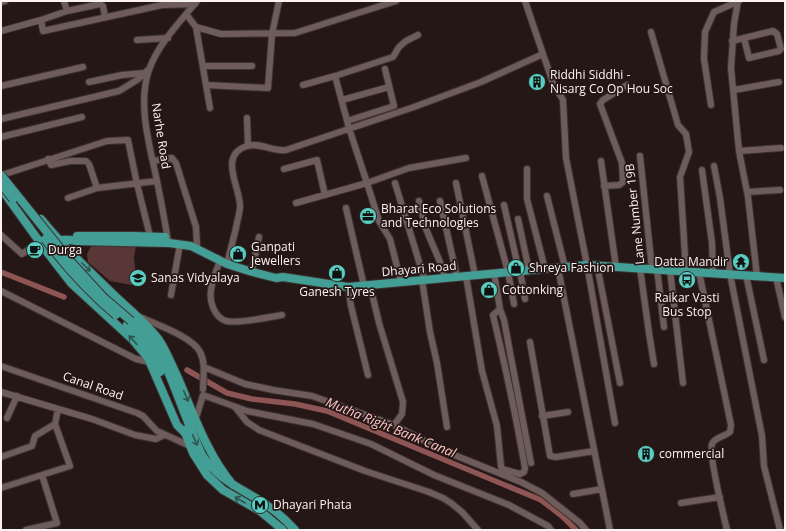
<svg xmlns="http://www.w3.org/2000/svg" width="786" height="531" viewBox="0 0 786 531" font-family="'Open Sans',sans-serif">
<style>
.green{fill:#583736}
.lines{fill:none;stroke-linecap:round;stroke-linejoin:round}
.canal{stroke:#8d5553;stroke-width:5.5}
.minor-casing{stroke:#3d3333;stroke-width:8}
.major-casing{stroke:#3d3333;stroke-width:10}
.minor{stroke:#6e5c5b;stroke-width:6}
.major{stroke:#439f96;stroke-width:8}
.major-bridge-casing{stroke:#3d3333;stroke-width:10;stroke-linecap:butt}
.major-bridge{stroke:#439f96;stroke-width:8}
.oneway{stroke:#325450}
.labels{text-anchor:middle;stroke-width:3.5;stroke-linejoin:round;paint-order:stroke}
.poi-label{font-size:12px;fill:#fcf2f1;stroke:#251716;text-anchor:start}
.street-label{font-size:12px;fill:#fcf2f1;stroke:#251716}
.water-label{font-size:13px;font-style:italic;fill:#ffc8c5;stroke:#251716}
</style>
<rect width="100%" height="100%" fill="#251716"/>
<path class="green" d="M 136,245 L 134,258 L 137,286 L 110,281 L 88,262 L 87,254 L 91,246 Z"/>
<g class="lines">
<path class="canal" d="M 1,272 L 64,297
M 187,370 L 227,393 L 252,399 L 295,404 L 327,411 L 541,500 L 562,516 L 576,530"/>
<g class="minor-casing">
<path id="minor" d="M 64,1 L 67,11
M 525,1 L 543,54
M 738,1 L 734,24 L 731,68 L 739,151 L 748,197 L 757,276
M 1,2 L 5,1
M 186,14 L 196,27 L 221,34 L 295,33 L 396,1
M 41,20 L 67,11 L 100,4 L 103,6 L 105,17
M 196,27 L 210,108
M 1,31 L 41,20 L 43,31 L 162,5 L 195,4
M 651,32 L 678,125 L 686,134 L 689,152 L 680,177 L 686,271
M 137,40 L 168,38
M 732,41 L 773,31 L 777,34 L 781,49 L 779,51 L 749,58 L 744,38
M 203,66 L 252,66
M 89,82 L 122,75 L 144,73
M 206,85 L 268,88 L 272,34 L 279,1
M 303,85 L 335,76
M 1,86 L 83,67
M 734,90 L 779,82
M 342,100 L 389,87
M 711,105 L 704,59 L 705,32 L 714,12 L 739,1
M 247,118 L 248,146
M 1,119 L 119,91 L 137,80 L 148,70
M 347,121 L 394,106 L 385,69
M 1,137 L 82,117
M 739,151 L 781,148
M 640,156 L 652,269
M 48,159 L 51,165 L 70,161 L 86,161 L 89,164 L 97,188
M 153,161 L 172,158 L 176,163 L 196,227 L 197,245
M 601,161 L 616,267
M 714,166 L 720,198 L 730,274 L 762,436 L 764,466 L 780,530
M 284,169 L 317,160 L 325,195
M 527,169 L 527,199 L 545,269
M 702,170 L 712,243 L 713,273
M 482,176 L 508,272 L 514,304
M 1,177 L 5,174 L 107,141 L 128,140 L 137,184 L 150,236
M 395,183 L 424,278 L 422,280 L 430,332 L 437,363 L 447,427
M 456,183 L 475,275
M 604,186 L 619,185 L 623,182 L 622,163 L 600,104 L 603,100 L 627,85
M 747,192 L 780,190
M 547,196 L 565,267
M 68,198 L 97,188 L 157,181
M 419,201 L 426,229 L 440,262 L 445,278
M 440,201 L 457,277
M 296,203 L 367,183 L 409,168 L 466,158
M 504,205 L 519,271
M 346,208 L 364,286
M 518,219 L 529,270
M 1,235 L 22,254 L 40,242
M 168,241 C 165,221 161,201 157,181 C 150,147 137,104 149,70 C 158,44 180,22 197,1
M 220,260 C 217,270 212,280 211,290 C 209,301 214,317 226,321 C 238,324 269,317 282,315
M 227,264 C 230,252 233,240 236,228 C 237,221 240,213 240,206 C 240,187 218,155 247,146 C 260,142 273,152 286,150 L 414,107 L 481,82 L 543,54 L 553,83 L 563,100 L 566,158 L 587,265 L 615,423
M 597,265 L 620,383
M 253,266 L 259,237
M 558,268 L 610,530
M 640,268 L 649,333 L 654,364
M 657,269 L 664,327
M 670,270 L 683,383
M 520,271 L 525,299
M 699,272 L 731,425 L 730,432 C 724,437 715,437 712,444 C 708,453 724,517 727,530
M 746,275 L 764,360
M 466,276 L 482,371 L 497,426 L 501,466 L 502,469 L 520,474 L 524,472 L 525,468 C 516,416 505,365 493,315 L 500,309 L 494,273
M 776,277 L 785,317
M 401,282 L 390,239 L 379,221 L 367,183 L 349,128 L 335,76 L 393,57 L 399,47 L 406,41 L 418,35
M 348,287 L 351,306 L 368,375
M 1,291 L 136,359 L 149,362
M 171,295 L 180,244
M 500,309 L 504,320 L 516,384 L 531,463
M 140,317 C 155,324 193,337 200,352 C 206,363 203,377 203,389
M 530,342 L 550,456 L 556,457 L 594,451
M 1,366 L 137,413 L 143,416 L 157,431 L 190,446
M 204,367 L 245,384 L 273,390 L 312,396 L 394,425 L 402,414 L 403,402 L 379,323 L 370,285
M 1,392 L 92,419 L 135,435 L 156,439 L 164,435
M 235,407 L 247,422 L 259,430 L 365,471 L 429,492 L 443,498 L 451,503 L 462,512 L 478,530
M 542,416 L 568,412
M 7,418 L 17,396
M 196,418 L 203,395 L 247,411 L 313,424 L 371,444 L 434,475 L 509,505 L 548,526 L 551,530
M 394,425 L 442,450 L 521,482 L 542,493 L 580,523 L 586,530
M 1,457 L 32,446 L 35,436 L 55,424
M 1,488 L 70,466 L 55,424 L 58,409
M 573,494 L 602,489
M 681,503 L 720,497
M 26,530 L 57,523 L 42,475"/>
</g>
<g class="major-casing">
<path id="major" d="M 5,194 L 47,252 L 71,283 L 132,339 L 148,358 L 177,425 L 186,434
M 41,219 C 64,247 90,272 116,297 C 131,311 147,324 159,340 C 167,352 172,366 178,378 C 193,413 208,456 233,485
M 77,236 L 133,236 L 165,237
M 42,245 C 54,241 64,238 76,241 L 169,243 L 191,246 L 227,264 L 249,271 L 276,278 L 283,277 L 348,287 L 587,265 L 785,278
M 131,321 C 159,339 170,377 182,407 C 188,423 195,439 202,455 C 220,482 240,487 265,504 C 276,511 286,520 295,530
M 127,325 C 143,338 152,353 160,372
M 184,430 L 193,453 L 207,475 L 223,490 L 260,511 L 283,530"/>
</g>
<use href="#minor" class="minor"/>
<use href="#major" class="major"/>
<g class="major-bridge-casing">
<path id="major-bridge" d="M 1,175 L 70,261 L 103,297 L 131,321
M 1,184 L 13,199
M 45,239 C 66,267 90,293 116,315"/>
</g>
<use href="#major-bridge" class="major-bridge"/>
</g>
<defs><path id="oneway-shaft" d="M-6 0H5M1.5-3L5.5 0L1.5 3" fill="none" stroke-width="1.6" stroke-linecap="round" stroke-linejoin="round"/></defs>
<g class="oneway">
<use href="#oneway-shaft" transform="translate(86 267) rotate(45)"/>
<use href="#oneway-shaft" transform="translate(133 340) rotate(-132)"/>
<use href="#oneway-shaft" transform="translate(186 396) rotate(66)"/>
<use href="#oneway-shaft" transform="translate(195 440) rotate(66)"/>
<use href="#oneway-shaft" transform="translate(240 500) rotate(-150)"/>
</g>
<defs>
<g id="building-disc" transform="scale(0.9)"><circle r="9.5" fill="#57cec1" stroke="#251716"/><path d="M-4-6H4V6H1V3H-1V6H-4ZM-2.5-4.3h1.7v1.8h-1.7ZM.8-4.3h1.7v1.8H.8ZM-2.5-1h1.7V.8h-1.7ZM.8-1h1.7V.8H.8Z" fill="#111"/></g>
<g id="office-disc" transform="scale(0.9)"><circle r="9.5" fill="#57cec1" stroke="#251716"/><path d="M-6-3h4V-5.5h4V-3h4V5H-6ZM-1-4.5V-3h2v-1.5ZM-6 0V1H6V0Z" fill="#111"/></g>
<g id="cafe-disc" transform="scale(0.9)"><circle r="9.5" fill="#57cec1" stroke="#251716"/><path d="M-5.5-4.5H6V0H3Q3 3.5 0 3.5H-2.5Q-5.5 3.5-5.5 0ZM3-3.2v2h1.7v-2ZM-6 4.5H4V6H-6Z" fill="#111"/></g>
<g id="shop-disc" transform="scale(0.9)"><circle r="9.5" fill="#57cec1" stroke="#251716"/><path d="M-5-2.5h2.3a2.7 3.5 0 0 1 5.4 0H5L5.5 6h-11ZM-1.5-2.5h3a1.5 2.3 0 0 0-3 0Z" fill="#111"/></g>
<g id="temple-disc" transform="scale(0.9)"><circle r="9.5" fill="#57cec1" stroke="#251716"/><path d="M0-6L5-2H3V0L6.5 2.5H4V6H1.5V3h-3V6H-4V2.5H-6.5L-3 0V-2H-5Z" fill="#111"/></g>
<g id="school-disc" transform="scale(0.9)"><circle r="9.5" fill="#57cec1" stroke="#251716"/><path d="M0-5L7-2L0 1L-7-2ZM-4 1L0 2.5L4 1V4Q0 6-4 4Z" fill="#111"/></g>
<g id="bus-disc" transform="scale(0.9)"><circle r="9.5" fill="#57cec1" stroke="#251716"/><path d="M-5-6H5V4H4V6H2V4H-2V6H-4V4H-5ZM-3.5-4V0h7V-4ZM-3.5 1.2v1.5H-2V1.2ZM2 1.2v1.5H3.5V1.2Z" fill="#111"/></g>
<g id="metro-disc" transform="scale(0.9)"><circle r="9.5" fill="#57cec1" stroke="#251716"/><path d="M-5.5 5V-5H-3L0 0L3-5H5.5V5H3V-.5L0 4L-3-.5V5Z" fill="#111"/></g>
</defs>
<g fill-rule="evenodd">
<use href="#building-disc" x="537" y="82"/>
<use href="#office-disc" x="368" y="216"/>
<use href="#cafe-disc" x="35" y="250"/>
<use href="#shop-disc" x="238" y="254"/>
<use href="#temple-disc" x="741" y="262"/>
<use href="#shop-disc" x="516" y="268"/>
<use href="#shop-disc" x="337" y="273"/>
<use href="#school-disc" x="138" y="278"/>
<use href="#bus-disc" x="687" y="280"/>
<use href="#shop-disc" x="489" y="290"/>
<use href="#building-disc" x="646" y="454"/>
<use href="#metro-disc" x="260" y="505"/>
</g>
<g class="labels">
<g class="poi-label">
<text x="550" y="79">Riddhi Siddhi -<tspan x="550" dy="14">Nisarg Co Op Hou Soc</tspan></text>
<text x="381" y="213">Bharat Eco Solutions<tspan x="381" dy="14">and Technologies</tspan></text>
<text x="251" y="251">Ganpati<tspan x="251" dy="14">Jewellers</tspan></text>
<text x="48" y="254">Durga</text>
<text x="728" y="266" text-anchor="end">Datta Mandir</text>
<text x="529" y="272">Shreya Fashion</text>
<text x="151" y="282">Sanas Vidyalaya</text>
<text x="502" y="294">Cottonking</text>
<text x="337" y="296" text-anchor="middle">Ganesh Tyres</text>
<text x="687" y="302" text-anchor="middle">Raikar Vasti<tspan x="687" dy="14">Bus Stop</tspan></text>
<text x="659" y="458">commercial</text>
<text x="273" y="509">Dhayari Phata</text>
</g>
<g class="street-label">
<text transform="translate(161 136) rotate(81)" y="4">Narhe Road</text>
<text transform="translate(635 214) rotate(-96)" y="4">Lane Number 19B</text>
<text transform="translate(419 269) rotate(-5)" y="4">Dhayari Road</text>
<text transform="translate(93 386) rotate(19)" y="4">Canal Road</text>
</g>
<g class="water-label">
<text transform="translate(391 427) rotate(22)" y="5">Mutha Right Bank Canal</text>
</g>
</g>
<rect width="786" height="531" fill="none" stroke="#fcf2f1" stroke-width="4"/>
</svg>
